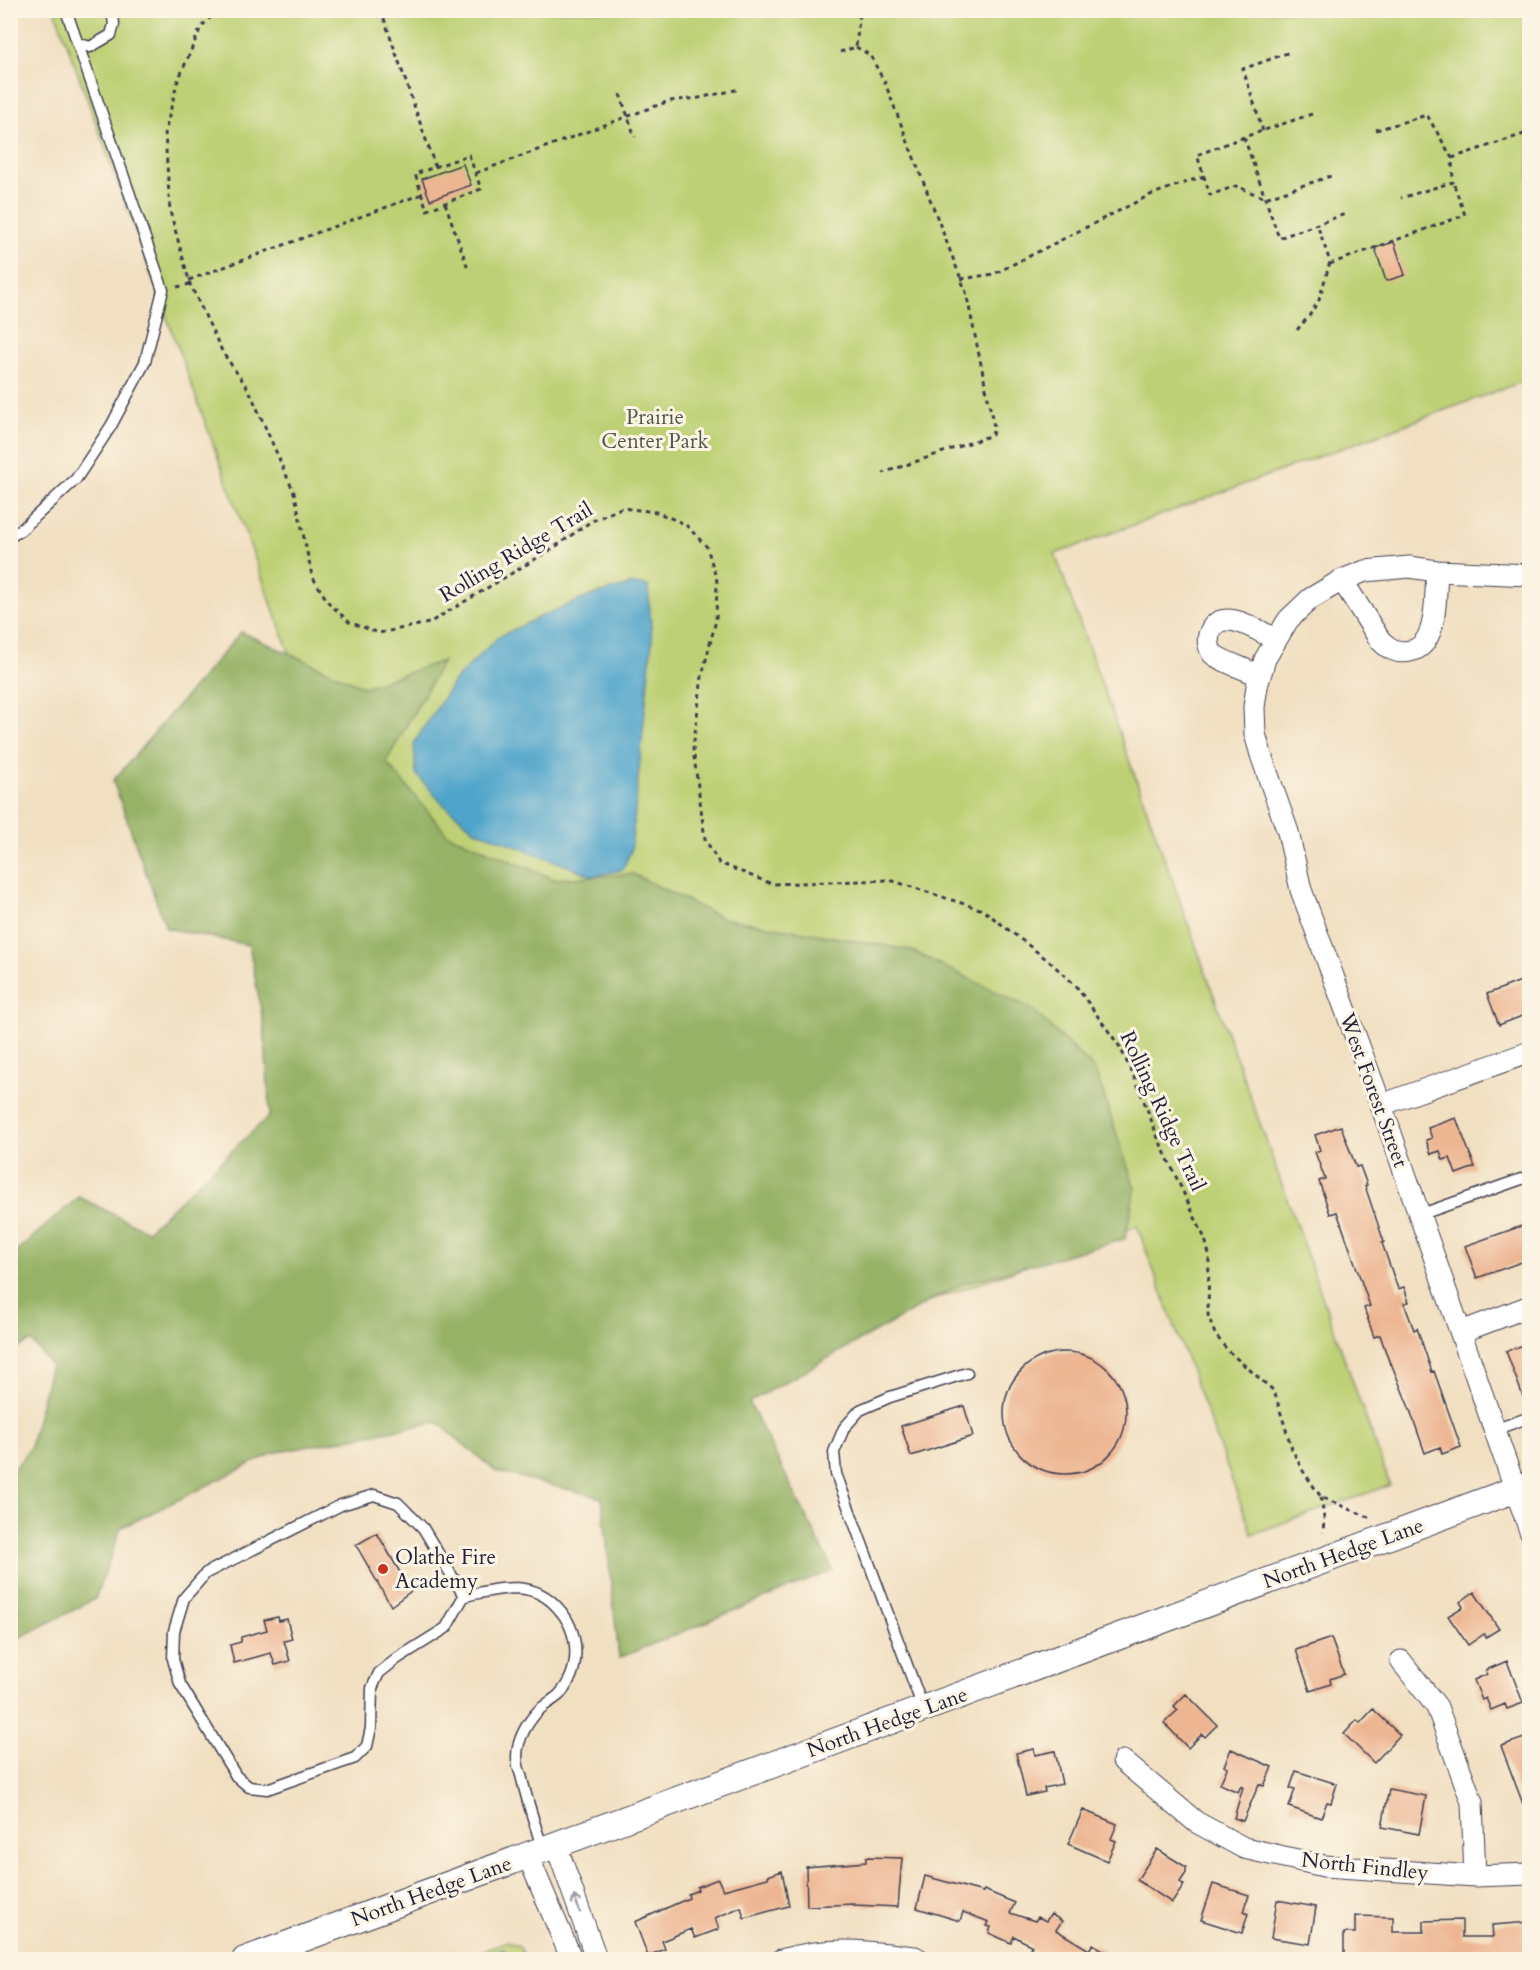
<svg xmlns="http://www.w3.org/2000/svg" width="1540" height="1970" viewBox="0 0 1540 1970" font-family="Cardo,serif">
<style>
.green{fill:#bdd074;stroke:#707958;stroke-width:1.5}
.forest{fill:#96b266;stroke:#5c6a50;stroke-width:1.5}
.water{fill:#4fa4cb;stroke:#386383;stroke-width:1.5}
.building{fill:#edb592}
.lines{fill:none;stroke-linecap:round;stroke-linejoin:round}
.service-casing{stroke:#413e4f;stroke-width:13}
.minor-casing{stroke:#413e4f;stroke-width:23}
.tertiary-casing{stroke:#413e4f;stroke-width:28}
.path{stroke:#413e4f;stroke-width:3;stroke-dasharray:4.5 4.5;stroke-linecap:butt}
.service{stroke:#fff;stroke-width:10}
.minor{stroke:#fff;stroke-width:21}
.tertiary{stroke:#fff;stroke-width:26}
.oneway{stroke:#9c9ca7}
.poi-dot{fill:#c8321e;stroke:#fcf5e5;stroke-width:2}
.labels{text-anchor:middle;stroke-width:6;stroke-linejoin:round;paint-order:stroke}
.park-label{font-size:21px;fill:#50564c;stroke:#fcf5e5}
.street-label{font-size:21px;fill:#22223b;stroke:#fcf5e5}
.poi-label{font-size:21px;fill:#22223b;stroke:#fcf5e5;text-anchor:start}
</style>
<rect width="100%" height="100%" fill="#fcf5e5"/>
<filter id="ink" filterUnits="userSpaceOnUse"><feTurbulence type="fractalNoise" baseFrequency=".0167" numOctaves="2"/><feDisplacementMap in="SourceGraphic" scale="12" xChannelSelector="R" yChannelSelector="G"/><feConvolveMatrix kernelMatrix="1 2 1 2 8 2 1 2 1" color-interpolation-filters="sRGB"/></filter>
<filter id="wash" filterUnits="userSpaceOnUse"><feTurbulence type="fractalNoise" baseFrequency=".008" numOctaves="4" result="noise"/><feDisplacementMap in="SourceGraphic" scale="24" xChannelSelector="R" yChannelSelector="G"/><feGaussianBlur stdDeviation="1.35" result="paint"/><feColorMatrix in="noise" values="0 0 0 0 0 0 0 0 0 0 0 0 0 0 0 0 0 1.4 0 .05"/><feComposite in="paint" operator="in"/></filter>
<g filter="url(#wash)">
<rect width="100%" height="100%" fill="#f1dfc1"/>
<path class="green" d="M 55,11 L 1529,11 L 1529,379 L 1055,554 L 1390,1485 L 1252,1534 L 1137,1226 L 573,1430 Z
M 507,1941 L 519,1946 L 525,1959 L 461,1960 Z"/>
<path class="forest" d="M 241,632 L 364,687 L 443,661 L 386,762 L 447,834 L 554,879 L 633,874 L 722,918 L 910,950 L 1032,1009 L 1095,1070 L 1135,1188 L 1125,1239 L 961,1284 L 749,1402 L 833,1570 L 619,1658 L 602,1498 L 495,1471 L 437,1422 L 273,1453 L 121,1528 L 95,1599 L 11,1642 L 11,1473 L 29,1450 L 51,1365 L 31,1341 L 11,1352 L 11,1256 L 79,1197 L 147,1231 L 270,1115 L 264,1026 L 249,945 L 166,928 L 113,781 Z"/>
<path class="water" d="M 633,584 L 648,586 L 652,641 L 631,851 L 622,870 L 593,876 L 475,830 L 443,804 L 416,774 L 414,743 L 455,680 L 498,637 L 544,615 L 590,596 Z
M 504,1948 L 508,1959 L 475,1959 Z"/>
<g id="blocks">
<path class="building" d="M 463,164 L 471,185 L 430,200 L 422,179 Z
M 1394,242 L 1405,275 L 1386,281 L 1375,248 Z
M 1521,981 L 1530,1002 L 1530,1013 L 1499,1025 L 1487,994 Z
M 1456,1118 L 1475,1167 L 1456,1174 L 1450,1158 L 1443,1160 L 1440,1151 L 1431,1154 L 1426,1140 L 1432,1138 L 1428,1128 Z
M 1341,1126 L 1356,1167 L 1360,1166 L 1367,1185 L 1365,1186 L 1384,1242 L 1382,1243 L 1398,1289 L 1404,1287 L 1409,1302 L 1404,1303 L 1414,1330 L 1417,1328 L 1432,1372 L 1434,1371 L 1461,1447 L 1442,1454 L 1440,1447 L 1425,1453 L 1410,1410 L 1391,1363 L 1390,1364 L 1380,1335 L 1374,1337 L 1364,1308 L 1370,1306 L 1337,1212 L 1330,1214 L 1319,1181 L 1325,1179 L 1315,1152 L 1320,1150 L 1315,1135 Z
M 1530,1223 L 1530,1259 L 1477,1278 L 1465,1246 Z
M 1530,1343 L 1530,1410 L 1528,1410 L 1506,1351 Z
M1004 1413a61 61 0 1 1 122 0a61 61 0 1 1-122 0Z
M 964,1406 L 973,1436 L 911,1456 L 901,1426 Z
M 377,1533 L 411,1591 L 391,1606 L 356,1545 Z
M 1474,1592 L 1499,1629 L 1486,1637 L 1484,1634 L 1468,1645 L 1448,1616 L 1463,1607 L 1460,1602 Z
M 278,1617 L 279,1621 L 287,1619 L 292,1639 L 284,1641 L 290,1661 L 275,1665 L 271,1653 L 234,1663 L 230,1645 L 241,1642 L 241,1637 L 267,1630 L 264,1620 Z
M 1331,1638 L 1344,1674 L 1330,1679 L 1331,1684 L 1310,1691 L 1296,1650 Z
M 1507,1661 L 1523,1703 L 1507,1709 L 1505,1704 L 1491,1710 L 1486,1698 L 1482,1700 L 1474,1680 L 1487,1674 L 1486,1670 Z
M 1186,1694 L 1217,1725 L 1205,1737 L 1202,1734 L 1188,1748 L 1164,1723 L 1178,1710 L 1174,1706 Z
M 1373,1709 L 1400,1735 L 1374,1763 L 1344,1734 L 1357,1720 L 1360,1723 Z
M 1530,1736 L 1530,1816 L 1528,1817 L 1501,1746 Z
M 1034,1749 L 1035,1755 L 1055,1751 L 1062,1784 L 1044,1788 L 1045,1792 L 1026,1796 L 1016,1753 Z
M 1231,1749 L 1272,1767 L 1264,1786 L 1259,1784 L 1243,1821 L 1234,1818 L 1243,1787 L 1241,1786 L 1238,1792 L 1220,1784 L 1227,1768 L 1224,1766 Z
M 1296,1771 L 1337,1784 L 1331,1803 L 1327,1802 L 1321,1818 L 1289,1807 L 1295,1789 L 1290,1788 Z
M 1389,1789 L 1426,1796 L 1419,1834 L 1382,1827 Z
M 1083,1810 L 1117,1824 L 1111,1839 L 1116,1841 L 1107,1861 L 1068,1844 Z
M 1157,1849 L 1186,1867 L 1186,1873 L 1180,1882 L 1184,1885 L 1172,1903 L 1137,1880 Z
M 866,1857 L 902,1858 L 898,1907 L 854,1905 L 854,1904 L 807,1906 L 806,1867 L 866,1862 Z
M 782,1871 L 789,1906 L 744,1918 L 741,1907 L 715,1918 L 719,1929 L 695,1938 L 691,1929 L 662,1941 L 665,1949 L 648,1956 L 635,1922 L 689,1898 L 688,1894 L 698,1890 L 697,1887 L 718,1879 L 723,1890 L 768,1878 L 768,1876 Z
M 925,1876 L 983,1892 L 984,1890 L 1015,1903 L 1010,1913 L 1035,1921 L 1038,1917 L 1046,1921 L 1051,1914 L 1062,1921 L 1056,1930 L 1089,1950 L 1093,1944 L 1118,1959 L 1053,1959 L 1040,1952 L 1039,1954 L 1030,1948 L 1032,1946 L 1014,1936 L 1011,1943 L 989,1933 L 991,1927 L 987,1926 L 989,1922 L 963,1912 L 960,1921 L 917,1908 Z
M 1213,1884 L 1249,1895 L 1244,1912 L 1248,1914 L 1242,1933 L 1201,1920 Z
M 1277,1900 L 1316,1907 L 1310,1944 L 1271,1938 Z
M 1355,1916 L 1393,1917 L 1393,1932 L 1424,1932 L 1424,1921 L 1462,1920 L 1462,1937 L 1493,1937 L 1492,1925 L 1530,1922 L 1530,1959 L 1344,1959 L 1344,1933 L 1355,1933 Z"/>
</g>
</g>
<g filter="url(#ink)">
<use href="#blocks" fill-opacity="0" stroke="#413e4f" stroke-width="1.5"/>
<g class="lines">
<g class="service-casing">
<path id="service" d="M 77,43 L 90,47 L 111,35 L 114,24 L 112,10
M 10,537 L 22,529 L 76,479 L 111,426 L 145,362 L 163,290 L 66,10
M 1419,1215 L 1530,1176
M 1494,1430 L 1530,1417
M 464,1596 L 446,1628 L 398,1658 L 379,1673 L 372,1688 L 371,1728 L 367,1746 L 355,1758 L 267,1789 L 249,1787 L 236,1776 L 180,1684 L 173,1659 L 174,1631 L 184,1598 L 206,1573 L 341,1505 L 374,1495 L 398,1503 L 423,1528 L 464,1596 C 498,1589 532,1578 558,1608 C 580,1632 582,1670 559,1695 C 553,1700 546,1704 540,1709 C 528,1721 517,1739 517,1757 C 517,1763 519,1770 521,1775 C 527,1801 535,1825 543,1850
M 923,1708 L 836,1474 L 834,1452 L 844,1428 L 860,1410 L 890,1397 L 967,1373"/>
</g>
<g class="minor-casing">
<path id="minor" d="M 1530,575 L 1437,571 L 1409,567 L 1365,571 L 1342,580 L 1310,599 L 1288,620 L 1265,659 L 1257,686 L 1254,707 L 1255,734 L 1262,758 L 1288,832 L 1301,890 L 1381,1105 L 1530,1531
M 1342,580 L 1380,640 C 1389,649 1397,654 1410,651 C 1439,646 1435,594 1437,571
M 1260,676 C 1250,671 1219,660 1213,654 C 1208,648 1207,638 1210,632 C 1221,605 1258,631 1275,639
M 1381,1105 L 1530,1052
M 1461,1332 L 1530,1306
M 1401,1661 L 1437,1707 L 1472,1802 L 1475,1876
M 1123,1761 L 1196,1822 L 1244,1848 L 1324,1866 L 1475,1876 L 1530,1874
M 556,1845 L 594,1952 L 594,1960
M 528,1856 L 572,1960
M 781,1960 C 830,1946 865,1951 915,1957 L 920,1960"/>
</g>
<g class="tertiary-casing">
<path id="tertiary" d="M 245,1960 L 1530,1484"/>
</g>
<path class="path" d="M 218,10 L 201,27 L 177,83 L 165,133 L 170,211 L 190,284 L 223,353 L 249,390 L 295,495 L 312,576 L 328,602 L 349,622 L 379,633 L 429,623 L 552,549 L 590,522 L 621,508 L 656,512 L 685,524 L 707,547 L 717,581 L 716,620 L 702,676 L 693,749 L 705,839 L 719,863 L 772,884 L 890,880 L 983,910 L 1050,962 L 1076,986 L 1120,1047 L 1139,1088 L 1158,1138 L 1205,1239 L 1209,1254 L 1208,1315 L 1215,1334 L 1228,1351 L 1274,1391 L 1292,1449 L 1303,1471 L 1321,1497 L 1371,1518
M 381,10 L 435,166
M 856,47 L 870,55 L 885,83 L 966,292 L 994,427 L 992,435 L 883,473
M 840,52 L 856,47 L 860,10
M 620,94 L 635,137
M 1312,114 L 1244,137 L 1279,238 L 1348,213
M 1376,130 L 1427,115 L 1452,158 L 1453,182 L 1401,198
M 1263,131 L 1243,69 L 1290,52
M 1244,137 L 1197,155 L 1210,195 L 1236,186 L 1265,198 L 1334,175
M 469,155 L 481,189 L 427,210 L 415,174 Z
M 1452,158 L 1530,132
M 476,173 L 669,101 L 699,98 L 740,89
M 445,203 L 469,271
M 1330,264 L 1465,215 L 1453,182
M 961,279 L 994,274 L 1150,195 L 1204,176
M 189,280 L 422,194
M 177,287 L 190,284
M 1297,330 L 1309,316 L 1319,300 L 1330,262 L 1317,224
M 1321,1497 L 1324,1518 L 1323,1533"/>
<use href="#service" class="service"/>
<use href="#minor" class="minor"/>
<use href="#tertiary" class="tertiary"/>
</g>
<defs><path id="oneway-shaft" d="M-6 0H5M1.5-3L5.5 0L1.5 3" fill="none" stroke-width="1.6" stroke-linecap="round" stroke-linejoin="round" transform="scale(1.5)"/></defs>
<use class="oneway" href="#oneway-shaft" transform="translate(577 1904) rotate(-110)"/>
</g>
<circle class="poi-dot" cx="383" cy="1569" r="6"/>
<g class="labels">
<g class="park-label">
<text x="655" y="424">Prairie<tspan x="655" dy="24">Center Park</tspan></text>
</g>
<g class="street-label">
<text transform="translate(516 552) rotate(-31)" y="7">Rolling Ridge Trail</text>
<text transform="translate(1374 1090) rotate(70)" y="7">West Forest Street</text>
<text transform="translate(1163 1111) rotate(65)" y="7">Rolling Ridge Trail</text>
<text transform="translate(1343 1553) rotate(-20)" y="7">North Hedge Lane</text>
<text transform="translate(887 1722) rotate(-20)" y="7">North Hedge Lane</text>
<text transform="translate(1365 1866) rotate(6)" y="7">North Findley</text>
<text transform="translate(431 1891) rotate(-20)" y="7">North Hedge Lane</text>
</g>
<g class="poi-label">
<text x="395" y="1564">Olathe Fire<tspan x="395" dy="24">Academy</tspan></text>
</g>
</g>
<rect width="1540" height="1970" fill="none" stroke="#fcf5e5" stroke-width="36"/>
</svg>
